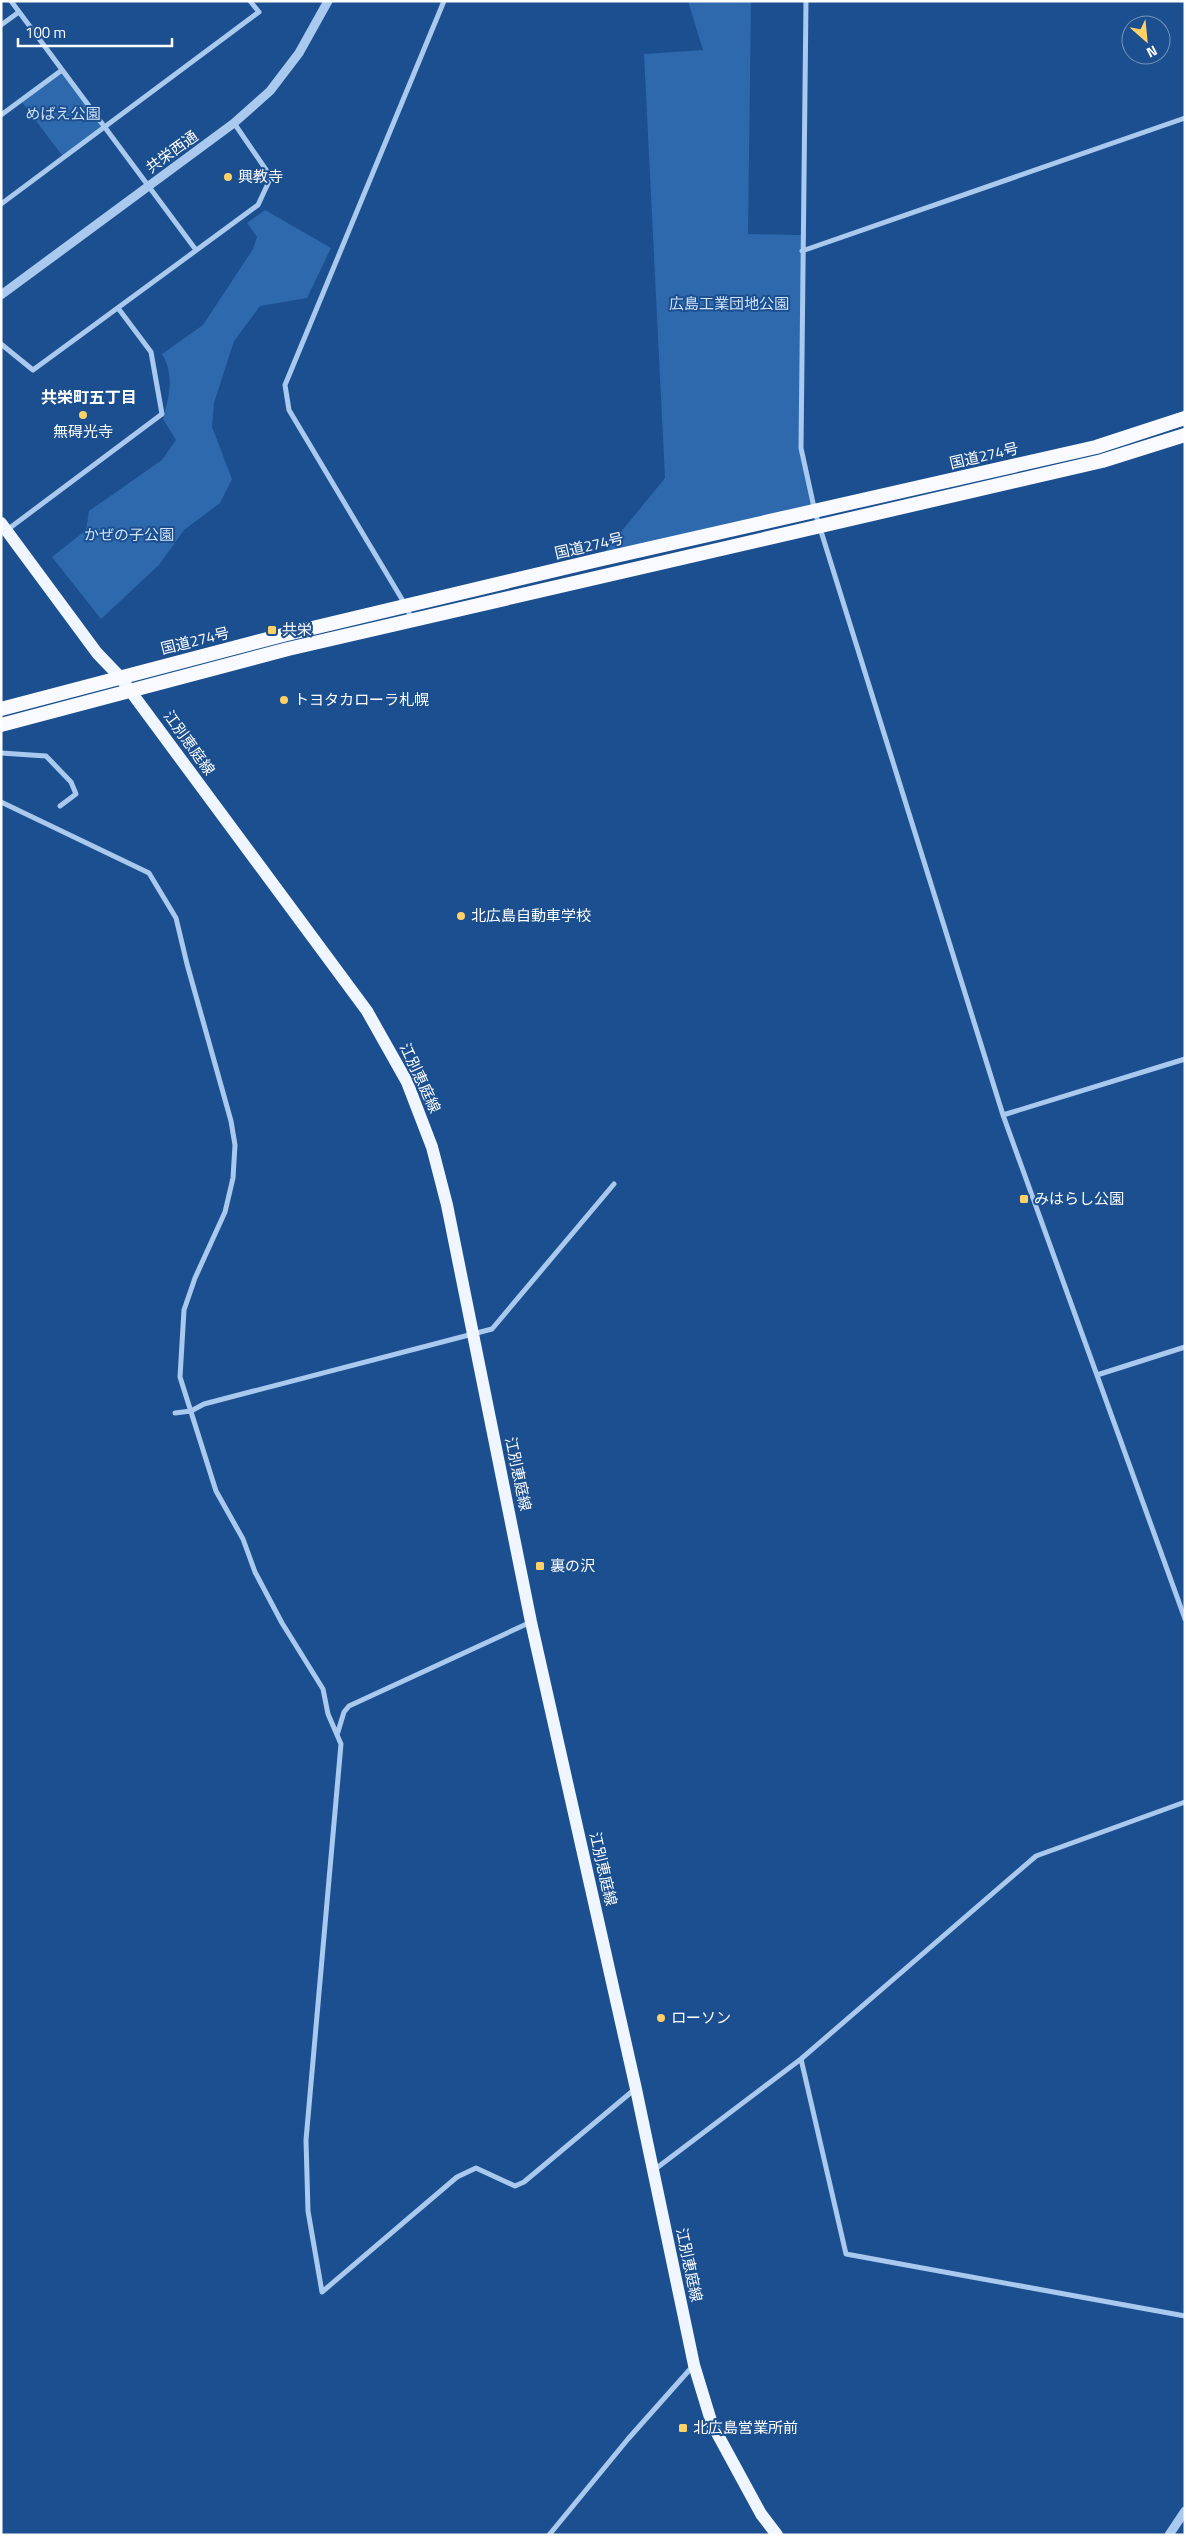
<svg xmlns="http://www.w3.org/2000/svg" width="1186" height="2536" viewBox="0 0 1186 2536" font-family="'Titillium Web','Noto Sans JP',sans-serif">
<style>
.green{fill:#2e69ad}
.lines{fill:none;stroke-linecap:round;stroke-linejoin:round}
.minor{stroke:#a9c9ee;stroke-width:5}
.tertiary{stroke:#a9c9ee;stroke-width:9}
.primary{stroke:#f0f6ff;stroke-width:12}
.trunk{stroke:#f8faff;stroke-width:14}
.poi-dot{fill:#ffd166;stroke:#1b4f8f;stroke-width:2}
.labels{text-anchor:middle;stroke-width:4;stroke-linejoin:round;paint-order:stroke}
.park-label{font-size:15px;fill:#cfe3fa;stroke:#1b4f8f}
.street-label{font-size:15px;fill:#fff;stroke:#1b4f8f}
.poi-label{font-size:15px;fill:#fff;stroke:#1b4f8f;text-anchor:start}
.neighbourhood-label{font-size:16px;font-weight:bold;fill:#fff;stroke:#1b4f8f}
</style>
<rect width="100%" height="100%" fill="#1b4f8f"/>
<path class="green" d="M 688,1 L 751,1 L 748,234 L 802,235 L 801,448 L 815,512 L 598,560 L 665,478 L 644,54 L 703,50 Z
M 62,70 L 105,128 L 64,158 L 21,101 Z
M 265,210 L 331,248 L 307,298 L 260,306 L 234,341 L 214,403 L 212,427 L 232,479 L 220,503 L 184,530 L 159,565 L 101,619 L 52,557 L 86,530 L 89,511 L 162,460 L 176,440 L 163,419 C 169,397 175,375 162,354 L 203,325 L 253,249 L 257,237 L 247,223 Z"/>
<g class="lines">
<path class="minor" d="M 11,1 L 196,250
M 806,1 L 801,448 L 815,512 L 1003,1115 L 1185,1619
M 1,25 L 19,12
M 1,115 L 62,70
M 1,204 L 259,12 L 250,1
M 802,251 L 1185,118
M 1,344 L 33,370 L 258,205 L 271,177 L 234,123
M 7,530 L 162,414 L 151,352 L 118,308
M 412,620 L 406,606 L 289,410 L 285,385 L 444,1
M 1,753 L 46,756 L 71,782 L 76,794 L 60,806
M 1,802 L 149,873 L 176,918 L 187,964 L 231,1121 L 235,1145 L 233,1178 L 225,1212 L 195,1278 L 184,1310 L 180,1377 L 216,1491 L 243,1539 L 255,1572 L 282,1623 L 323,1689 L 328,1714 L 341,1744 L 306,2140 L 308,2211 L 322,2292 L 457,2177 L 476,2168 L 515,2186 L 524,2182 L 635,2089
M 1003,1115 L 1185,1059
M 1097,1375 L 1185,1347
M 175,1413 L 191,1411 L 204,1404 L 492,1329 L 614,1184
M 337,1735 L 344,1712 L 349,1706 L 531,1622
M 1185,1802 L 1036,1856 L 801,2059 L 846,2254 L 1185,2316
M 654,2170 L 801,2059
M 549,2535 L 628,2439 L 692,2367"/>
<path class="tertiary" d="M 1,295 L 234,123 L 270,91 L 299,53 L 328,1
M 1169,2535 L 1185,2511"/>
<path class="primary" d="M 1,523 L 97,653 L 120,677 L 367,1011 L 407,1082 L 432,1147 L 447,1205 L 531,1622 L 636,2089 L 694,2365 L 712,2424 L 761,2514 L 777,2535"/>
<path class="trunk" d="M 1,709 L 283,635 L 598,560 L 1096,447 L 1185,418
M 1,725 L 288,649 L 1102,461 L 1185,435"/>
</g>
<g class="poi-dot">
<circle cx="228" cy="177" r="5"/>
<circle cx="83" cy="415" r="5"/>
<rect x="267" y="625" width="10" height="10" rx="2.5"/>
<circle cx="284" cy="700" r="5"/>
<circle cx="461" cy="916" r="5"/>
<rect x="1019" y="1194" width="10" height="10" rx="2.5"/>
<rect x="535" y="1561" width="10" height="10" rx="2.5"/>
<circle cx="661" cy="2018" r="5"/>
<rect x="678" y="2423" width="10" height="10" rx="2.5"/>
</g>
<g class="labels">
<g class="park-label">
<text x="63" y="119">めばえ公園</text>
<text x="729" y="309">広島工業団地公園</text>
<text x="129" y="540">かぜの子公園</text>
</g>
<g class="street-label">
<text transform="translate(172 152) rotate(-36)" y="5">共栄西通</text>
<text transform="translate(984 456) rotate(-13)" y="5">国道274号</text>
<text transform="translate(589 546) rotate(-13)" y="5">国道274号</text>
<text transform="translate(195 641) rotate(-14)" y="5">国道274号</text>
<text transform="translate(189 743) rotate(54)" y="5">江別恵庭線</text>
<text transform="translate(420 1078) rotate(65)" y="5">江別恵庭線</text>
<text transform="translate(518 1474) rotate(78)" y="5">江別恵庭線</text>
<text transform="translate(603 1869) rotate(77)" y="5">江別恵庭線</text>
<text transform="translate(689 2265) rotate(78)" y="5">江別恵庭線</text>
</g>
<g class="poi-label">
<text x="238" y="182">興教寺</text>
<text x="83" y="437" text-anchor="middle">無碍光寺</text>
<text x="282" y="635">共栄</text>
<text x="294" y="705">トヨタカローラ札幌</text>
<text x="471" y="921">北広島自動車学校</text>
<text x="1034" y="1204">みはらし公園</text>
<text x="550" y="1571">裏の沢</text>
<text x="671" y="2023">ローソン</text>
<text x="693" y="2433">北広島営業所前</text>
</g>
<g class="neighbourhood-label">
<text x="89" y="403">共栄町五丁目</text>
</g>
</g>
<rect width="1186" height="2536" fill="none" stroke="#ffffff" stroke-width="5"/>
<g transform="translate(1146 40) rotate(153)"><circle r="24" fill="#1b4f8f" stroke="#7695bc"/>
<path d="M0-4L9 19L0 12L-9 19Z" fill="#ffd166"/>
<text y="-8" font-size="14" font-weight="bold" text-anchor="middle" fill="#ffffff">N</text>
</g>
<path d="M18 38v8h154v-8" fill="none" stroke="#ffffff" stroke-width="2.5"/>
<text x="25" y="38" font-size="15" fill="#ffffff" stroke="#1b4f8f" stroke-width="4" paint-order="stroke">100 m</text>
</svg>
